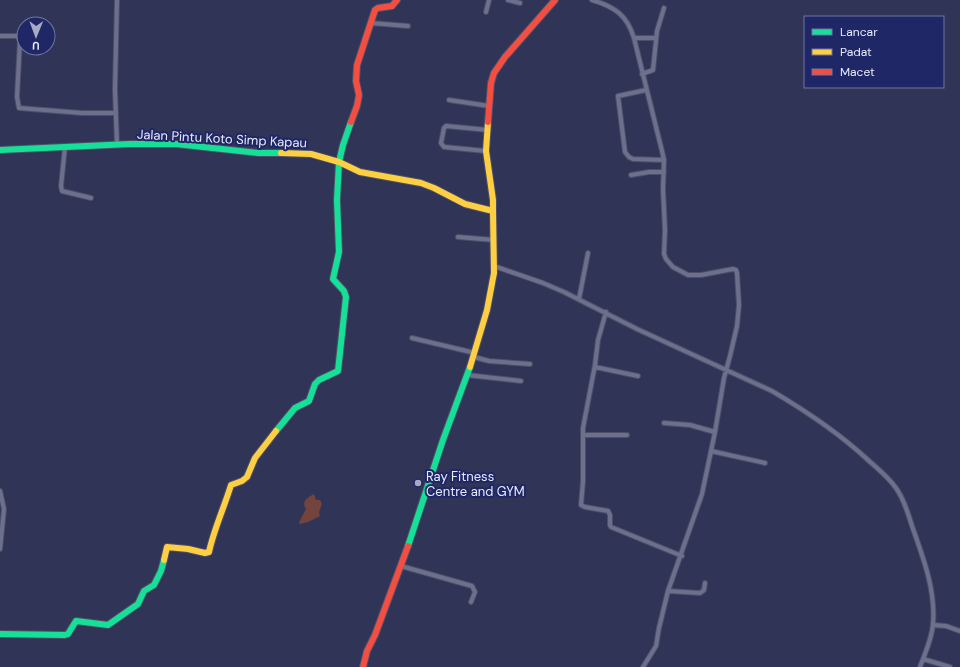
<svg xmlns="http://www.w3.org/2000/svg" width="960" height="667" viewBox="0 0 960 667" font-family="'DM Sans',sans-serif">
<style>
.green{fill:#73443d}
.lines{fill:none;stroke-linecap:round;stroke-linejoin:round}
.street-casing{stroke:#4d4f69;stroke-width:6}
.fast-casing{stroke:#4d4f69;stroke-width:8}
.slow-casing{stroke:#4d4f69;stroke-width:8}
.jam-casing{stroke:#4d4f69;stroke-width:8}
.street{stroke:#6c708c;stroke-width:4}
.fast{stroke:#16e098;stroke-width:6}
.slow{stroke:#ffcf43;stroke-width:6}
.jam{stroke:#f24e42;stroke-width:6}
.poi-dot{fill:#a7abc1;stroke:#202766;stroke-width:1.5}
.labels{text-anchor:middle;stroke-width:4;stroke-linejoin:round;paint-order:stroke}
.street-label{font-size:13px;fill:#e7ebfb;stroke:#202766}
.poi-label{font-size:13px;fill:#e7ebfb;stroke:#202766;text-anchor:start}
</style>
<rect width="100%" height="100%" fill="#303456"/>
<path class="green" d="M 314,494 L 316,500 L 320,500 L 322,504 L 319,512 L 320,516 L 308,522 L 300,524 L 299,522 L 306,509 C 301,501 307,498 314,494 Z"/>
<g class="lines">
<g class="street-casing">
<path id="street" d="M 117,0 L 115,89 L 117,145
M 508,0 L 520,3
M 592,0 C 615,7 627,15 634,38 L 662,151 L 664,160 L 663,189 L 665,230 L 664,254 L 666,259 L 673,267 L 688,275 L 701,275 L 733,269 L 736,270 L 737,273 L 739,305 L 737,326 L 730,356 L 724,378 L 715,432 L 702,494 L 668,591 L 659,628 L 656,646 L 643,667
M 486,12 L 489,0
M 371,23 L 408,26
M 0,36 L 17,36 L 20,40 L 17,97 L 19,108 L 82,113 L 116,113
M 634,38 L 656,38
M 642,74 L 653,70 L 657,31 L 664,8
M 646,90 L 618,96 L 625,152 L 629,157 L 633,159 L 664,160
M 449,100 L 489,106
M 65,147 L 61,186 L 62,191 L 91,198
M 486,151 L 444,147 L 441,143 L 444,128 L 446,126 L 488,130
M 631,175 L 649,172 L 664,172
M 458,237 L 494,240
M 494,266 L 543,283 L 564,292 L 637,329 L 772,391 C 806,411 839,433 868,460 C 878,469 888,477 896,488 C 904,499 908,513 912,526 C 923,557 936,591 933,624 C 932,639 925,653 920,667
M 579,299 L 588,253
M 606,312 L 598,340 L 595,365 L 583,428 L 583,481 L 581,505 L 585,507 L 608,511 L 610,515 L 610,525 L 611,527 L 682,556
M 412,338 L 475,353
M 474,357 L 489,361 L 530,364
M 595,367 L 638,376
M 467,375 L 521,381
M 664,423 L 690,425 L 715,432
M 583,435 L 627,435
M 711,451 L 765,463
M 0,491 L 4,509 L 0,549
M 401,566 L 472,586 L 475,592 L 471,602
M 668,591 L 700,593 L 704,590 L 705,583
M 933,625 L 946,626 L 960,631
M 923,659 L 950,667"/>
</g>
<g class="fast-casing">
<path id="fast" d="M 0,150 L 130,144 L 176,144 L 258,153 L 281,153
M 276,431 L 295,408 L 309,401 L 315,384 L 319,380 L 338,371 L 346,297 L 344,291 L 333,279 L 339,252 L 337,200 L 339,162 L 343,145 L 351,122
M 408,546 L 443,440 L 470,367
M 0,634 L 65,635 L 68,634 L 76,621 L 108,625 L 138,604 L 144,591 L 154,585 L 161,571 L 164,560"/>
</g>
<g class="slow-casing">
<path id="slow" d="M 281,153 L 311,154 L 339,162 L 360,172 L 421,183 L 434,188 L 465,204 L 493,211 L 493,200 L 486,151 L 488,122
M 470,367 L 487,310 L 494,273 L 493,211
M 164,560 L 167,547 L 188,549 L 205,553 L 209,552 C 214,529 224,508 231,485 L 242,481 L 247,477 L 255,458 L 276,431"/>
</g>
<g class="jam-casing">
<path id="jam" d="M 351,122 L 357,106 L 359,95 L 356,81 L 357,65 L 375,10 L 378,8 L 392,6 L 397,0
M 488,122 L 491,83 L 494,73 L 505,57 L 555,0
M 363,667 L 367,651 L 375,635 L 408,546"/>
</g>
<use href="#street" class="street"/>
<use href="#fast" class="fast"/>
<use href="#slow" class="slow"/>
<use href="#jam" class="jam"/>
</g>
<circle class="poi-dot" cx="418" cy="483" r="4"/>
<g class="labels">
<g class="street-label">
<text transform="translate(222 138) rotate(3)" y="5">Jalan Pintu Koto Simp Kapau</text>
</g>
<g class="poi-label">
<text x="426" y="481">Ray Fitness<tspan x="426" dy="15">Centre and GYM</tspan></text>
</g>
</g>
<rect x="804" y="16" width="140" height="72" fill="#202766" stroke="#7075a2"/>
<rect x="812" y="29" width="20" height="6" fill="#16e098" stroke="#7075a2"/>
<text x="840" y="36" font-size="12" fill="#e7ebfb">Lancar</text>
<rect x="812" y="49" width="20" height="6" fill="#ffcf43" stroke="#7075a2"/>
<text x="840" y="56" font-size="12" fill="#e7ebfb">Padat</text>
<rect x="812" y="69" width="20" height="6" fill="#f24e42" stroke="#7075a2"/>
<text x="840" y="76" font-size="12" fill="#e7ebfb">Macet</text>
<g transform="translate(36 36) rotate(181)"><circle r="19" fill="#202766" stroke="#7075a2"/>
<path d="M0-3L7 15L0 10L-7 15Z" fill="#a7abc1"/>
<text y="-6" font-size="11" font-weight="bold" text-anchor="middle" fill="#e7ebfb">U</text>
</g>
</svg>
